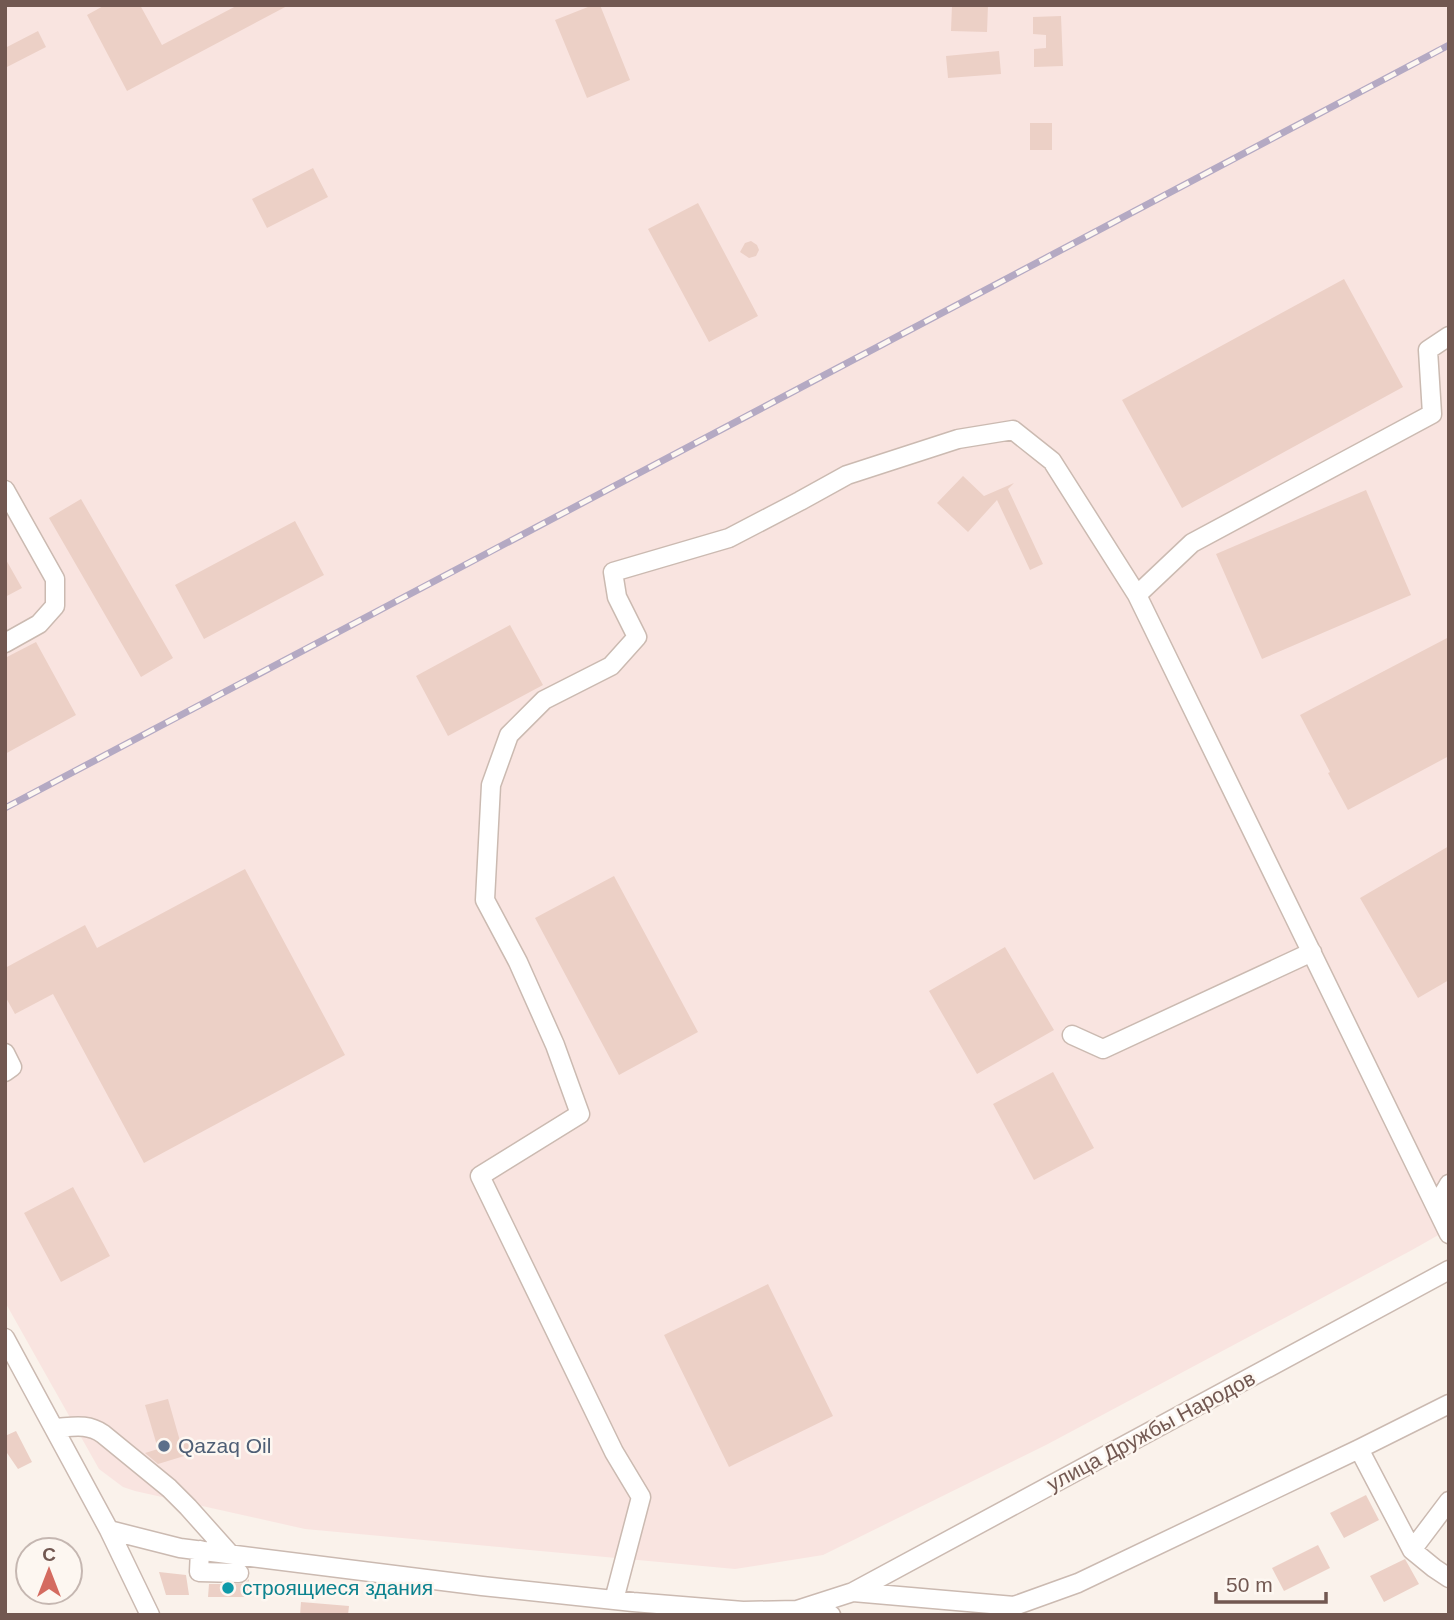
<svg xmlns="http://www.w3.org/2000/svg" width="1454" height="1620" viewBox="0 0 1454 1620" font-family="Arial,sans-serif">
<style>
.commercial{fill:#f9e4e0}
.building{fill:#ecd0c6}
.lines{fill:none;stroke-linecap:round;stroke-linejoin:round}
.minor-casing{stroke:#cbbab1;stroke-width:21}
.minor{stroke:#fff;stroke-width:18}
.rail-casing{stroke:#b4a9c3;stroke-width:7}
.rail{stroke:#fdf7f1;stroke-width:4.5;stroke-dasharray:13;stroke-linecap:butt}
.service-dot{fill:#5c6f8a;stroke:#fdf7f1;stroke-width:2.5}
.culture-dot{fill:#0f9aa8;stroke:#fdf7f1;stroke-width:2.5}
.labels{text-anchor:middle;stroke-width:5;stroke-linejoin:round;paint-order:stroke}
.street-label{font-size:21px;fill:#725851;stroke:#fdf7f1}
.service-label{font-size:21px;fill:#4e5e75;stroke:#fdf7f1;text-anchor:start}
.culture-label{font-size:21px;fill:#0d838f;stroke:#fdf7f1;text-anchor:start}
</style>
<rect width="100%" height="100%" fill="#faf2eb"/>
<path class="commercial" d="M 5,5 L 1449,5 L 1449,1229 L 1412,1250 L 1046,1445 L 823,1555 L 735,1569 L 305,1529 L 135,1491 L 123,1487 L 99,1469 L 5,1302 Z"/>
<path class="building" d="M 105,5 L 140,5 L 162,45 L 238,5 L 289,5 L 127,91 L 87,15 Z
M 593,5 L 600,5 L 630,80 L 587,98 L 555,20 Z
M 952,5 L 988,5 L 987,32 L 951,31 Z
M 1061,16 L 1063,66 L 1034,67 L 1034,49 L 1046,48 L 1046,35 L 1033,34 L 1033,17 Z
M 38,31 L 46,47 L 5,68 L 5,48 Z
M 999,51 L 1001,74 L 948,78 L 946,56 Z
M 1030,123 L 1052,123 L 1052,150 L 1030,150 Z
M 313,168 L 328,197 L 267,228 L 252,199 Z
M 698,203 L 758,316 L 709,342 L 648,229 Z
M 751,241 L 757,245 L 759,250 L 756,256 L 749,258 L 740,252 L 745,243 Z
M 1344,279 L 1403,387 L 1182,508 L 1122,400 Z
M 963,476 L 984,496 L 1014,483 L 1008,489 L 1043,564 L 1030,570 L 997,500 L 968,532 L 937,503 Z
M 1366,490 L 1411,595 L 1262,659 L 1216,554 Z
M 81,499 L 173,658 L 141,677 L 49,518 Z
M 295,521 L 324,575 L 204,639 L 175,585 Z
M 5,558 L 22,588 L 5,597 Z
M 510,625 L 543,685 L 448,736 L 416,676 Z
M 1449,637 L 1449,756 L 1348,810 L 1328,773 L 1330,772 L 1300,715 Z
M 36,642 L 76,715 L 5,754 L 5,658 Z
M 1449,846 L 1449,980 L 1418,998 L 1360,898 Z
M 245,869 L 345,1055 L 144,1163 L 53,994 L 15,1014 L 5,996 L 5,968 L 85,925 L 97,948 Z
M 614,876 L 698,1032 L 619,1075 L 535,918 Z
M 1005,947 L 1054,1030 L 977,1074 L 929,991 Z
M 1053,1072 L 1094,1148 L 1034,1180 L 993,1104 Z
M 73,1187 L 110,1256 L 61,1282 L 24,1213 Z
M 768,1284 L 833,1416 L 729,1467 L 664,1335 Z
M 168,1399 L 180,1441 L 190,1438 L 194,1453 L 158,1464 L 145,1453 L 158,1449 L 145,1405 Z
M 16,1431 L 32,1462 L 18,1469 L 5,1450 L 5,1436 Z
M 1366,1495 L 1379,1520 L 1344,1538 L 1330,1513 Z
M 1318,1545 L 1330,1568 L 1284,1591 L 1272,1568 Z
M 1405,1559 L 1419,1584 L 1384,1602 L 1370,1576 Z
M 159,1572 L 186,1575 L 189,1595 L 166,1595 Z
M 249,1579 L 248,1597 L 208,1597 L 209,1584 L 239,1584 L 245,1583 Z
M 301,1602 L 349,1606 L 348,1615 L 300,1615 Z"/>
<g class="lines">
<g class="minor-casing">
<path id="minor" d="M 1449,336 L 1428,350 L 1432,414 L 1192,543 L 1137,595 L 1449,1234
M 5,490 L 55,579 L 55,606 L 39,624 L 5,643
M 1072,1035 L 1103,1049 L 1312,952
M 5,1053 L 12,1067 L 5,1072
M 1441,1215 L 1442,1196 L 1449,1184
M 5,1338 L 109,1530 L 150,1615
M 54,1428 C 73,1427 87,1423 103,1434 L 169,1488 L 188,1507 L 230,1554
M 1359,1449 L 1412,1550 L 1434,1568 L 1449,1578
M 109,1530 L 180,1548 L 482,1586 L 633,1602 L 743,1611 L 797,1610 L 831,1615
M 200,1550 L 199,1572 L 239,1573
M 1412,1550 L 1449,1501
M 853,1592 L 1014,1606 L 1078,1583 L 1359,1449 L 1449,1404
M 614,1600 L 641,1497 L 614,1452 L 480,1176 L 580,1114 L 555,1045 L 518,962 L 485,900 L 491,785 L 509,735 L 544,700 L 611,666 L 637,637 L 617,597 L 613,572 L 729,538 L 800,501 L 847,475 L 958,439 L 1013,430 L 1052,461 L 1137,595
M 797,1610 L 853,1592 L 1449,1270"/>
</g>
<use href="#minor" class="minor"/>
<g class="rail-casing">
<path id="rail" d="M 5,808 L 1449,45"/>
</g>
<use href="#rail" class="rail"/>
</g>
<circle class="service-dot" cx="164" cy="1446" r="7"/>
<circle class="culture-dot" cx="228" cy="1588" r="7"/>
<g class="labels">
<g class="street-label">
<text transform="translate(1151 1431) rotate(-28)" y="7">улица Дружбы Народов</text>
</g>
<g class="service-label">
<text x="178" y="1453">Qazaq Oil</text>
</g>
<g class="culture-label">
<text x="242" y="1595">строящиеся здания</text>
</g>
</g>
<rect width="1454" height="1620" fill="none" stroke="#725851" stroke-width="14"/>
<g transform="translate(49 1571)"><circle r="33" fill="#fdf7f1" stroke="#c5b7b1" stroke-width="2"/>
<path d="M0-5L12 26L0 18L-12 26Z" fill="#d46b60"/>
<text y="-10" font-size="19" font-weight="bold" text-anchor="middle" fill="#725851">С</text>
</g>
<path d="M1216 1592v10h110v-10" fill="none" stroke="#725851" stroke-width="3.5"/>
<text x="1226" y="1592" font-size="21" fill="#725851" stroke="#fdf7f1" stroke-width="5" paint-order="stroke">50 m</text>
</svg>
